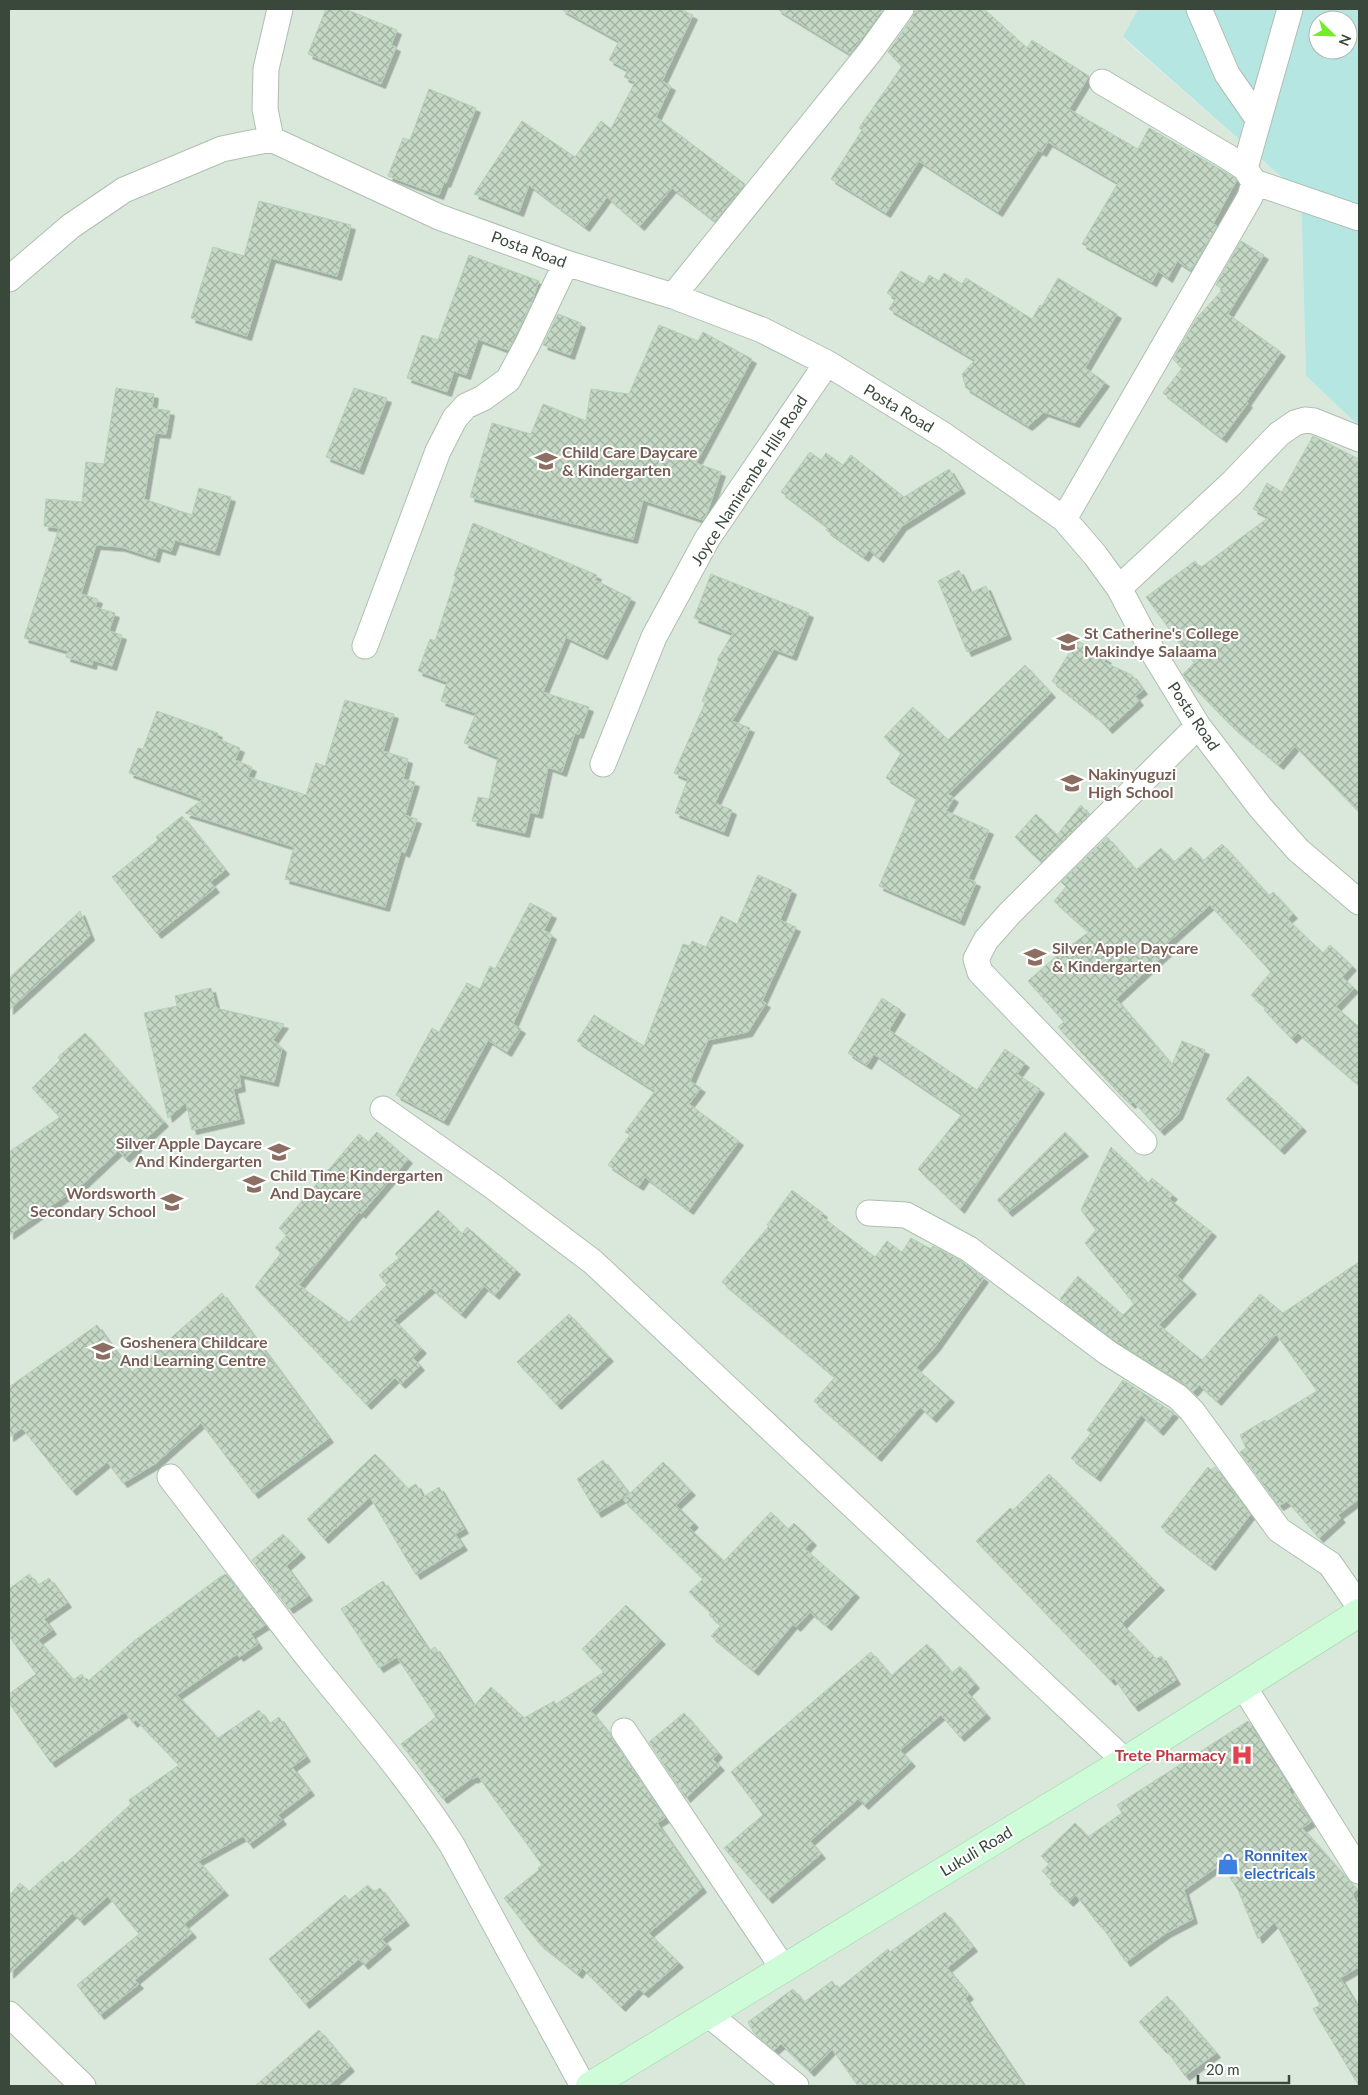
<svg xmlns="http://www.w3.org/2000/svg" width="1368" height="2095" viewBox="0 0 1368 2095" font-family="Lato,sans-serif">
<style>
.residential{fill:#d9e8db}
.green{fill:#b6e6e2;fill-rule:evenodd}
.building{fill:url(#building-cross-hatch);stroke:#b4d0b6;filter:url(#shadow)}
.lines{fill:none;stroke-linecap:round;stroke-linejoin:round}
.street-casing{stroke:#aebfb0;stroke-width:27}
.secondary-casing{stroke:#9fd4aa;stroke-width:29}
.street{stroke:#fff;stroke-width:25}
.secondary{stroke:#cefbd8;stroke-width:28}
.labels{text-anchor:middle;stroke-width:4;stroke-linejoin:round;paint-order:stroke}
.street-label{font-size:16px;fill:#39483a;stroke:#fff}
.education-label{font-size:16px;font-weight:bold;fill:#785e54;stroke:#fff;text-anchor:start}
.health-label{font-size:16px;font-weight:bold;fill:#be3a42;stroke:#fff;text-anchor:end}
.shop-label{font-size:16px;font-weight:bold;fill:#366cbe;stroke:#fff;text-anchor:start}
</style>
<defs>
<pattern id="building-cross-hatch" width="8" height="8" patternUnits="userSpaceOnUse" patternTransform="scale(1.25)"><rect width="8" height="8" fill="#c4d8c5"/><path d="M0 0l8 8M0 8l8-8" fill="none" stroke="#a0b1a1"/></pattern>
<filter id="shadow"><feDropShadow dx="4.5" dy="4.5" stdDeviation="0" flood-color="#0004"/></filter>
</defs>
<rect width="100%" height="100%" fill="#ebf4ec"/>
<path class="residential" d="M 9,9 L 1138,9 L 1123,38 L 1301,194 L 1306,376 L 1359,426 L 1359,2086 L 9,2086 Z"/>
<path class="green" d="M 1138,9 L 1359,9 L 1359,426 L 1306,376 L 1301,194 L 1123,37 ZM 1318,20 L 1348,20 L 1348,50 L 1318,50 Z"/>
<path class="building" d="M 326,9 L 345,9 L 397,30 L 391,45 L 396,47 L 381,84 L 308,54 Z
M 561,9 L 680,9 L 693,15 L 662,81 L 671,86 L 656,117 L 745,184 L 715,221 L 672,188 L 640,226 L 607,197 L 585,227 L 529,185 L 519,212 L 474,194 L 522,121 L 575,157 L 601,121 L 611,129 L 635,82 L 624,77 L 628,70 L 609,60 L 619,41 Z
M 777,9 L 883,9 L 850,54 Z
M 915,9 L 984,9 L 1027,48 L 1032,40 L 1089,76 L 1069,109 L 1138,149 L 1149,128 L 1235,178 L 1236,181 L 1213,224 L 1217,226 L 1191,270 L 1177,261 L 1168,278 L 1158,271 L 1152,282 L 1082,244 L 1118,183 L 1048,142 L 1042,152 L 1038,150 L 998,212 L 919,161 L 886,213 L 831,179 L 862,130 L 859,128 L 902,66 L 888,52 L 913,17 Z
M 429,89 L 476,108 L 446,183 L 444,182 L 439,195 L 388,176 L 403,138 L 410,140 Z
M 259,201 L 351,225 L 337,276 L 271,258 L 247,336 L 191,318 L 213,247 L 244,256 Z
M 1241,241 L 1264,255 L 1228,314 L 1281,352 L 1246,402 L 1248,403 L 1222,438 L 1163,393 L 1182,368 L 1173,359 L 1197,318 L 1223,289 L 1216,285 Z
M 469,255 L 539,281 L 531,304 L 508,350 L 478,339 L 466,375 L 454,371 L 447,392 L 407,378 L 422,335 L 438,340 Z
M 901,271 L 924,284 L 929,275 L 939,281 L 944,273 L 962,284 L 966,278 L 1032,319 L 1040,305 L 1042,306 L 1058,278 L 1117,314 L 1085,368 L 1105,382 L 1075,423 L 1044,412 L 1028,426 L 966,388 L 962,374 L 975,360 L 889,309 L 896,298 L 887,293 Z
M 558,314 L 581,323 L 570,355 L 543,345 Z
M 659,325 L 698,341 L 703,332 L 752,359 L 696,463 L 721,472 L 707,513 L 703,520 L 643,500 L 633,539 L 470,497 L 492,423 L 531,434 L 543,404 L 586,421 L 591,389 L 629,394 Z
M 116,388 L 154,394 L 152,408 L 170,411 L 166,434 L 155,433 L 144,499 L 192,515 L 199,488 L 231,497 L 215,551 L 175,540 L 171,551 L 158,547 L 155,558 L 121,547 L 96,545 L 81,594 L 98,599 L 95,607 L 115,613 L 109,631 L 122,635 L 112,666 L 93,660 L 92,665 L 66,657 L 68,651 L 24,638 L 59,528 L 44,526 L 46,499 L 82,502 L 86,462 L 104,464 Z
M 354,388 L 387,398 L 359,470 L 326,457 Z
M 1313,436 L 1359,459 L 1359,812 L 1295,746 L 1279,765 L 1232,726 L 1186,679 L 1183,674 L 1194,663 L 1146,597 L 1195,561 L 1200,568 L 1269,517 L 1253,509 L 1267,483 L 1282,492 Z
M 810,452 L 821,460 L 826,453 L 843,465 L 851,455 L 904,497 L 949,469 L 961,489 L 902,526 L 879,558 L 869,550 L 864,557 L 826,530 L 828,527 L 781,492 Z
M 473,523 L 597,575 L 595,580 L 631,598 L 603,655 L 566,637 L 543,692 L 589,707 L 579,734 L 575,733 L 562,772 L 548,767 L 538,814 L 530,812 L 525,833 L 472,821 L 478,797 L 489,799 L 498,757 L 464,743 L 476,713 L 441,701 L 447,682 L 418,671 L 430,639 L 435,641 L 456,576 L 454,576 Z
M 959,570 L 970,593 L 986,586 L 1007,635 L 967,652 L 938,581 Z
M 711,574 L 809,613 L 792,656 L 774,649 L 732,721 L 750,728 L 715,803 L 732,810 L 724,832 L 675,813 L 688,779 L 674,773 L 705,703 L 702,701 L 719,661 L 717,660 L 733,633 L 694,618 Z
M 1077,640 L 1107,659 L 1104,662 L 1132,675 L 1143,690 L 1135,696 L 1139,701 L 1108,729 L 1099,719 L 1052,681 Z
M 1025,665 L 1051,693 L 948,794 L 954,798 L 946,811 L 989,830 L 968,879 L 976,882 L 960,921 L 879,886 L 917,798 L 886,778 L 901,753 L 884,737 L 913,707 L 948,740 Z
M 345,700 L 394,714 L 383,751 L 408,759 L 403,779 L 415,782 L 405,815 L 417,819 L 405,853 L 401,851 L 385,907 L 285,879 L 294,847 L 185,813 L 203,799 L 129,773 L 138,748 L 143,749 L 157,711 L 218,733 L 216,738 L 240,748 L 235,760 L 252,767 L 248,777 L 306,795 L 316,763 L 325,766 Z
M 1081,805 L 1089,815 L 1041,862 L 1015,837 L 1036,814 L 1057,835 Z
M 182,816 L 225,870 L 210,882 L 215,888 L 157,934 L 112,877 L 158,840 L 156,837 Z
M 1107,837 L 1136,870 L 1161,848 L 1174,862 L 1191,847 L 1203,861 L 1222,844 L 1269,896 L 1273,892 L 1293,914 L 1287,919 L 1323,953 L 1330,945 L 1352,966 L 1342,977 L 1354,988 L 1336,1007 L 1359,1027 L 1359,1085 L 1298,1033 L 1292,1039 L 1264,1010 L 1266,1008 L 1251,995 L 1271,972 L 1210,905 L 1165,945 L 1169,950 L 1116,999 L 1172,1065 L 1182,1041 L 1205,1050 L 1178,1115 L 1160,1131 L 1133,1101 L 1131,1104 L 1119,1093 L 1058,1027 L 1064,1022 L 1028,981 L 1060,953 L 1089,932 L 1054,901 L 1066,887 L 1061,882 Z
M 758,875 L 792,890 L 780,920 L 796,927 L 762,1001 L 766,1003 L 748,1032 L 708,1040 L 690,1081 L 701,1088 L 689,1104 L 739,1141 L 689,1210 L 645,1177 L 639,1186 L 608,1165 L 630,1135 L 625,1132 L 655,1091 L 577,1041 L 594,1015 L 644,1046 L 683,944 L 690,946 L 692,941 L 706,947 L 721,916 L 737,924 Z
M 530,903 L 552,914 L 544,930 L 552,935 L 513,1024 L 521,1029 L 507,1052 L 488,1040 L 444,1121 L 396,1095 L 432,1028 L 439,1032 L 467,983 L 480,989 L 490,966 L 495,969 Z
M 80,911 L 90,936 L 9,1010 L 9,978 Z
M 211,988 L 216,1008 L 284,1024 L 273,1040 L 282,1048 L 274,1082 L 239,1074 L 241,1087 L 233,1089 L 240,1119 L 192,1130 L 186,1102 L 168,1118 L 144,1013 L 177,1006 L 175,996 Z
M 882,998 L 901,1010 L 889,1030 L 977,1090 L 1005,1049 L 1025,1063 L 1017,1074 L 1040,1089 L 960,1209 L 918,1169 L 962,1114 L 874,1054 L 867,1065 L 848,1053 Z
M 85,1033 L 164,1122 L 125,1158 L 118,1151 L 84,1183 L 9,1235 L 9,1152 L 60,1117 L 32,1088 L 60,1060 L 58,1057 Z
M 1248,1076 L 1302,1127 L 1280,1150 L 1226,1099 Z
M 377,1132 L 408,1159 L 361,1214 L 359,1212 L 299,1285 L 349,1322 L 387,1285 L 379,1275 L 399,1258 L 395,1254 L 438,1210 L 462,1234 L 467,1227 L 516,1270 L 495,1295 L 484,1286 L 461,1314 L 431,1288 L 394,1320 L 422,1349 L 413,1358 L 420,1366 L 401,1384 L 395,1378 L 367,1405 L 255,1287 L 281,1253 L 275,1248 L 287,1235 L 279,1228 L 359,1134 L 368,1142 Z
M 1065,1132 L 1084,1152 L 1008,1212 L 997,1200 Z
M 1111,1147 L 1148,1183 L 1152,1178 L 1173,1195 L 1169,1199 L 1212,1232 L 1177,1276 L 1192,1290 L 1159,1325 L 1202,1360 L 1260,1294 L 1283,1313 L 1359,1262 L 1359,1499 L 1338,1515 L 1341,1518 L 1319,1538 L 1287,1501 L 1279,1506 L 1240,1452 L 1246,1448 L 1240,1435 L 1265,1420 L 1266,1422 L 1317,1391 L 1276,1334 L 1217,1401 L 1199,1385 L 1193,1392 L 1186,1385 L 1116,1341 L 1060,1299 L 1078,1276 L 1123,1315 L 1134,1304 L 1085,1243 L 1096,1230 L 1081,1210 Z
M 792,1190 L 823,1213 L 821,1216 L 875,1257 L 887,1241 L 902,1252 L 911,1238 L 931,1249 L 933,1246 L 961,1261 L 984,1278 L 935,1347 L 916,1368 L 950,1398 L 932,1418 L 920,1407 L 877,1457 L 814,1401 L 835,1377 L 722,1282 L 769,1226 L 767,1225 Z
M 222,1293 L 329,1438 L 254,1494 L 201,1423 L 155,1464 L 123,1483 L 107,1462 L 72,1491 L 22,1428 L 9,1437 L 9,1387 L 97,1325 L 131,1373 Z
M 569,1314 L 609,1357 L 557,1405 L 517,1362 Z
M 1123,1380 L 1174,1413 L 1159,1431 L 1141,1415 L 1096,1477 L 1071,1458 L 1091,1433 L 1087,1430 Z
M 375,1454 L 408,1489 L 416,1484 L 423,1497 L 439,1487 L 464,1529 L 455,1534 L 463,1546 L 416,1575 L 370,1497 L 324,1539 L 307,1519 Z
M 603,1460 L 629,1494 L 597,1513 L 577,1479 Z
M 663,1462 L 691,1491 L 676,1505 L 694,1523 L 689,1528 L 724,1561 L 771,1512 L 788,1529 L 794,1523 L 812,1541 L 805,1549 L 855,1593 L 827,1626 L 810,1612 L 796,1627 L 793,1624 L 754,1671 L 711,1636 L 721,1625 L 709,1615 L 711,1613 L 689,1592 L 703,1579 L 623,1500 Z
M 1208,1467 L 1211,1470 L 1215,1467 L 1250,1515 L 1211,1566 L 1161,1527 Z
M 1049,1474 L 1160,1586 L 1122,1624 L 1156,1659 L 1161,1656 L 1176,1680 L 1134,1707 L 1114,1678 L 1111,1681 L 976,1541 L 1010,1508 L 1013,1510 Z
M 283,1534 L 301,1553 L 286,1566 L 308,1596 L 289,1609 L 252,1560 Z
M 29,1574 L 38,1585 L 49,1578 L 67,1603 L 44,1619 L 52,1630 L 38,1640 L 73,1680 L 82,1674 L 87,1682 L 134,1641 L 220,1577 L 226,1574 L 265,1625 L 251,1634 L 258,1644 L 239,1657 L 237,1654 L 177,1695 L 218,1738 L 259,1710 L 269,1724 L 279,1717 L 306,1757 L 292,1767 L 310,1791 L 278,1815 L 282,1820 L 249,1844 L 243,1836 L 198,1861 L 224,1891 L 184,1924 L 192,1933 L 135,1980 L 139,1984 L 100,2015 L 77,1985 L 139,1934 L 108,1896 L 80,1921 L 73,1913 L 9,1974 L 9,1896 L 20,1883 L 29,1891 L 63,1861 L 65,1864 L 131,1804 L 129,1800 L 179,1765 L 136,1720 L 133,1723 L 125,1712 L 51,1763 L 9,1703 L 9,1694 L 36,1674 L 9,1636 L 9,1589 Z
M 383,1581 L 429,1651 L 435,1647 L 474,1706 L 491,1687 L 524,1718 L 554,1701 L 556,1704 L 604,1672 L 582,1649 L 626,1605 L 661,1640 L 591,1711 L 611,1736 L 665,1818 L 657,1823 L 702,1888 L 649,1933 L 679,1963 L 644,1993 L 639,1989 L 621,2007 L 582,1968 L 578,1974 L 539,1943 L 504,1898 L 539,1870 L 538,1868 L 542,1865 L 478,1776 L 473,1779 L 472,1778 L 443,1799 L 401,1744 L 436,1717 L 397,1657 L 379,1668 L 341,1609 Z
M 927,1644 L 952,1673 L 960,1666 L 975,1684 L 967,1692 L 986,1714 L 960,1737 L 941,1715 L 900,1750 L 911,1762 L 864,1805 L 858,1799 L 810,1841 L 821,1854 L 768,1899 L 724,1848 L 763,1815 L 731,1772 L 871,1652 L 891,1676 Z
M 684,1713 L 718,1753 L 713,1759 L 720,1766 L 686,1798 L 649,1742 Z
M 1248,1721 L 1290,1788 L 1288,1789 L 1311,1822 L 1302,1828 L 1357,1890 L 1352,1894 L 1359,1906 L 1359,1967 L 1340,1978 L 1359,2009 L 1359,2086 L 1313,2009 L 1320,2005 L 1275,1922 L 1258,1939 L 1238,1890 L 1221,1864 L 1184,1890 L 1193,1919 L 1166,1933 L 1126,1962 L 1100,1924 L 1099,1925 L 1076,1895 L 1069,1902 L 1050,1884 L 1052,1881 L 1042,1871 L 1049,1864 L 1041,1856 L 1075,1823 L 1088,1837 L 1122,1813 L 1117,1805 Z
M 368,1885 L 374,1892 L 380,1888 L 405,1921 L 382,1939 L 387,1945 L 364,1965 L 359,1959 L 305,2004 L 269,1959 L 345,1895 L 349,1900 Z
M 945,1912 L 973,1947 L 947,1968 L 969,1995 L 965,1998 L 1024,2086 L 858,2086 L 832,2049 L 810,2072 L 781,2044 L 774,2050 L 754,2033 L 748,2022 L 793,1989 L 804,2002 L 832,1981 L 838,1989 L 888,1949 L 890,1952 Z
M 1167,1996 L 1216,2053 L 1185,2076 L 1165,2048 L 1163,2049 L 1139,2022 Z
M 319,2030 L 350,2067 L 328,2086 L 255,2086 Z"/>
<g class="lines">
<g class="street-casing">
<path id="street" d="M 1199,9 L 1227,74 L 1258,119
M 271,139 L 439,217 L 566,263 L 673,296 L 762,330 L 827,363 L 945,436 L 1003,476 L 1064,519 L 1095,555 L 1119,588 L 1154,654 L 1198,726 L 1260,807 L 1298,850 L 1359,902
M 271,139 L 265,109 L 266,69 L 280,9
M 1245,168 L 1290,9
M 1254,182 L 1359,218
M 9,279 L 71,226 L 124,190 L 222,149 L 271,139
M 673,296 L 869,53 L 901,9
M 1064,519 L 1250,197 L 1254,182 L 1245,168 L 1228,157 L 1102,82
M 1119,588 L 1232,483 L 1279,434 L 1295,423 L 1305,420 L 1314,421 L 1359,439
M 365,646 L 438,451 L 455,418 L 466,406 L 483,398 L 508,380 L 528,343 L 566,263
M 603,764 L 654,637 L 707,539 L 827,363
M 383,1109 L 495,1188 L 593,1262 L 1125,1761
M 1144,1142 L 980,972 L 976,959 L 986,940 L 1010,913 L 1198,726
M 869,1213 L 906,1215 L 969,1249 L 1108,1353 L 1178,1397 L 1192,1411 L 1279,1530 L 1330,1564 L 1359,1606
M 170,1477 C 217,1538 263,1600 311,1661 C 359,1721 411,1780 452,1845 L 583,2086
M 1244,1687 L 1359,1871
M 624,1731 L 783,1968
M 9,2014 L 83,2086
M 708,2014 L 796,2086"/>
</g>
<g class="secondary-casing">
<path id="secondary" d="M 590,2086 L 1125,1761 L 1359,1613"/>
</g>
<use href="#street" class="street"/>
<use href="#secondary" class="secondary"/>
</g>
<defs>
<g id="school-bare" transform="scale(1.725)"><path d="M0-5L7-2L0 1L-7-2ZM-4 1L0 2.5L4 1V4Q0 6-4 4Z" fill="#8d6e63" stroke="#fff" stroke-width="2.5" paint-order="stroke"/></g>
<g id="hospital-bare" transform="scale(1.725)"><path d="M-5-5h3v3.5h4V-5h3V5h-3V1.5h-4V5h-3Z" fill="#e0444e" stroke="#fff" stroke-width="2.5" paint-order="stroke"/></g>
<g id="shop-bare" transform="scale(1.725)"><path d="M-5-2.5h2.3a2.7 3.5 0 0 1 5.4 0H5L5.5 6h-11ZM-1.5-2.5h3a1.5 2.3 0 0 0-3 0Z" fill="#3f7fe0" stroke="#fff" stroke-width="2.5" paint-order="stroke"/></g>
</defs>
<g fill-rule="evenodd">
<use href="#school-bare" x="546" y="461"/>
<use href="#school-bare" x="1068" y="642"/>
<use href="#school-bare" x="1072" y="783"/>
<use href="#school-bare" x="1035" y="957"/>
<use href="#school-bare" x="279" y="1152"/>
<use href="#school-bare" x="254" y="1184"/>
<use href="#school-bare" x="172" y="1202"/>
<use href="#school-bare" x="103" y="1351"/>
<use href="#hospital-bare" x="1242" y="1755"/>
<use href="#shop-bare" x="1228" y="1864"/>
</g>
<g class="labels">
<g class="street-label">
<text transform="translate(529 249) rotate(20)" y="6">Posta Road</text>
<text transform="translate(899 408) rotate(31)" y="6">Posta Road</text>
<text transform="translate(749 480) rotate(-57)" y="6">Joyce Namirembe Hills Road</text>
<text transform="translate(1194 716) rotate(56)" y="6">Posta Road</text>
<text transform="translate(976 1851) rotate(-31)" y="6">Lukuli Road</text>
</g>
<g class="education-label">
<text x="562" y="458">Child Care Daycare<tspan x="562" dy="18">&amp; Kindergarten</tspan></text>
<text x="1084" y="639">St Catherine's College<tspan x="1084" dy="18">Makindye Salaama</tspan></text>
<text x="1088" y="780">Nakinyuguzi<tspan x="1088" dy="18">High School</tspan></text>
<text x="1052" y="954">Silver Apple Daycare<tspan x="1052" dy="18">&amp; Kindergarten</tspan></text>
<text x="262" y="1149" text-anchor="end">Silver Apple Daycare<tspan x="262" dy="18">And Kindergarten</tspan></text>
<text x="270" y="1181">Child Time Kindergarten<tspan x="270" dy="18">And Daycare</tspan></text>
<text x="156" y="1199" text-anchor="end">Wordsworth<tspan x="156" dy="18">Secondary School</tspan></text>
<text x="120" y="1348">Goshenera Childcare<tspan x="120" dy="18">And Learning Centre</tspan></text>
</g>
<g class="health-label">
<text x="1226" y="1761">Trete Pharmacy</text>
</g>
<g class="shop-label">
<text x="1244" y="1861">Ronnitex<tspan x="1244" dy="18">electricals</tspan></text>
</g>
</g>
<rect width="1368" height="2095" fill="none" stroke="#39483a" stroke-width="20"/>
<g transform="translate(1333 35) rotate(113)"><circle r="24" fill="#ffffff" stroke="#b0b6b0"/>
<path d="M0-4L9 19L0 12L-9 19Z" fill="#74ed29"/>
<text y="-8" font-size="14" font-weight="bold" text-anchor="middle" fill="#39483a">N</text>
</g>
<path d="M1198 2075v8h91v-8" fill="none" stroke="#39483a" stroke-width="2.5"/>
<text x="1206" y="2075" font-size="15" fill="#39483a" stroke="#ffffff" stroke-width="4" paint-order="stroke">20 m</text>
</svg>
